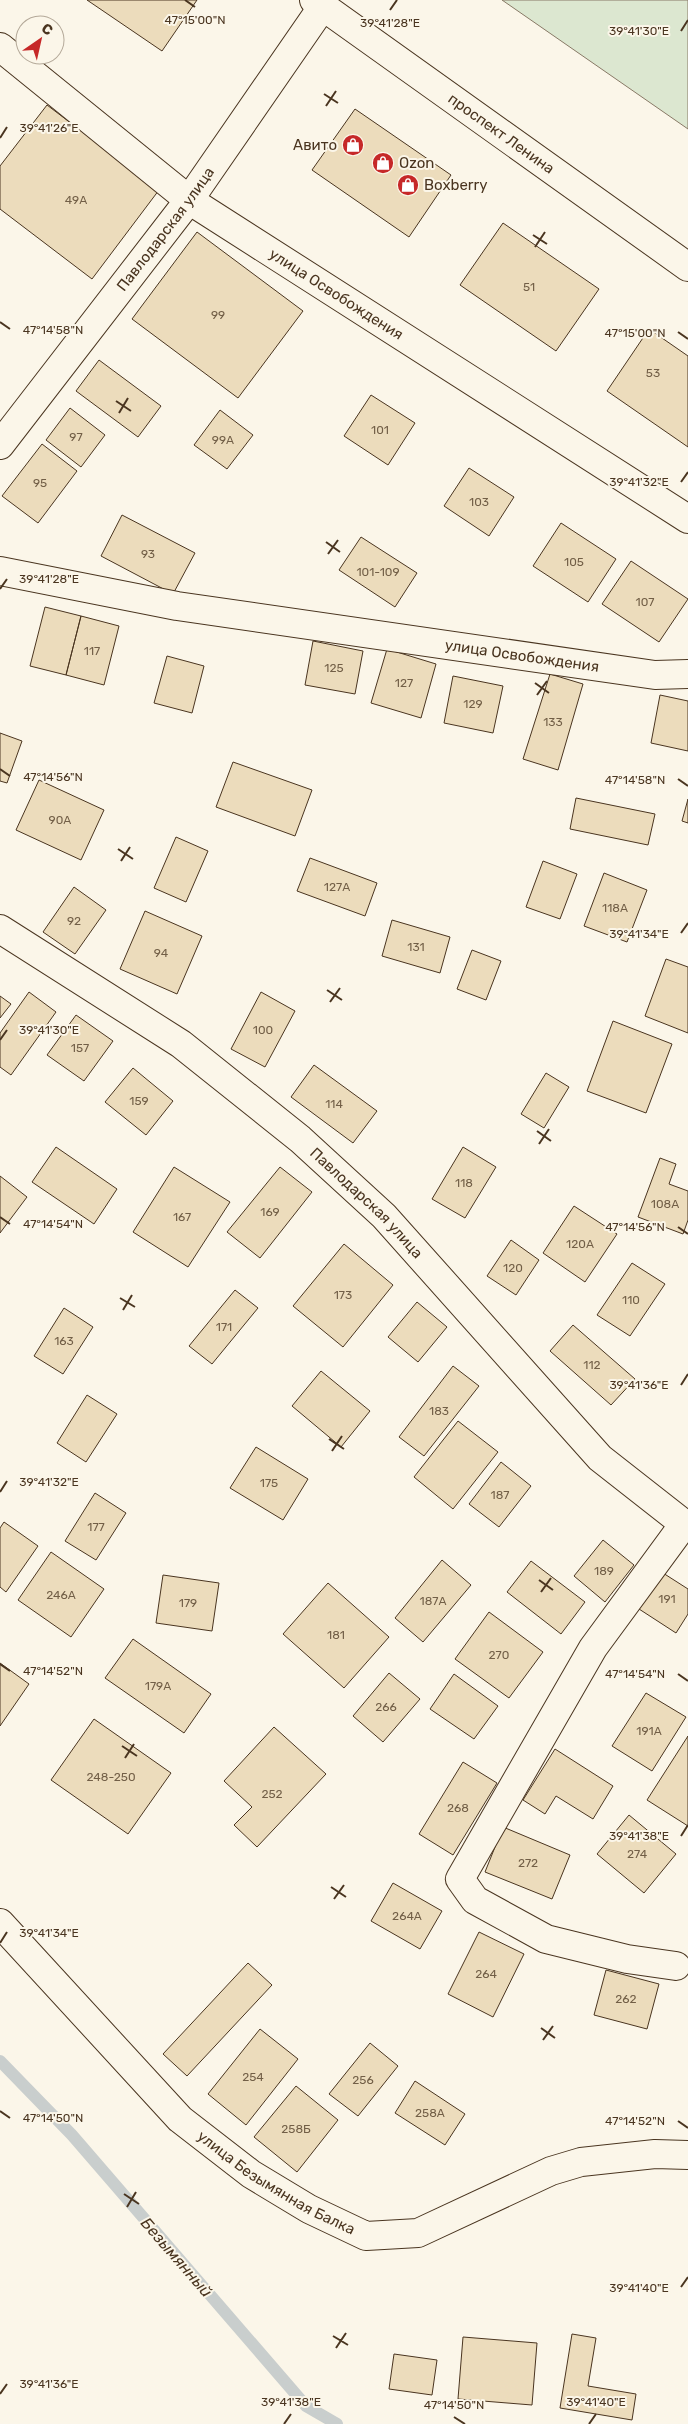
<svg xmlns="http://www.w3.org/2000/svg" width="688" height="2424" viewBox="0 0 688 2424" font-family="Rubik,sans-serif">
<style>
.green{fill:#dce7d0;stroke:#887966}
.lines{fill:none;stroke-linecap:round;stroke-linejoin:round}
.stream{stroke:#c9cecd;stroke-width:12}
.building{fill:#ecdcbc;stroke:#4a3520}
.minor-casing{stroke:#4a3520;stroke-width:30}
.major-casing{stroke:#4a3520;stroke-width:30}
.minor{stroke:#fbf6e9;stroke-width:28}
.major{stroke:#fbf6e9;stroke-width:28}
.ticks{fill:none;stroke:#4a3520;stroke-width:2}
.labels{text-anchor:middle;stroke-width:4;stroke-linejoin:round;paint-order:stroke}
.number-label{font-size:12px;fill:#725f47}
.street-label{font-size:15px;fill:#4a3520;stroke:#fbf6e9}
.poi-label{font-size:15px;fill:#4a3520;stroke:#fbf6e9;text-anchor:start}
.water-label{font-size:16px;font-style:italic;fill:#4a3520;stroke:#fbf6e9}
.ticks-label{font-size:12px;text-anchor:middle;fill:#4a3520;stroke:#fbf6e9;stroke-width:4;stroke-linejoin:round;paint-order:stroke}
</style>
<rect width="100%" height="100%" fill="#fbf6e9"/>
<path class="green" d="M 502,0 L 688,0 L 688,129 Z"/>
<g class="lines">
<path class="stream" d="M 0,2061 L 72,2135 L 306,2406 L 337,2424"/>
</g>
<path class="building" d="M 87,0 L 197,0 L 162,51 Z
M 47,105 L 159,190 L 92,279 L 0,209 L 0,166 Z
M 355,109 L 451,175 L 409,237 L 312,170 Z
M 503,223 L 599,289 L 556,351 L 460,285 Z
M 197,232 L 303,311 L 238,398 L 132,319 Z
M 649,329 L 688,356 L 688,447 L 607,391 Z
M 99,360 L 161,406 L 138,437 L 76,391 Z
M 371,395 L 415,423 L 388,465 L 344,436 Z
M 70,408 L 105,435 L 81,467 L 46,440 Z
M 220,410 L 253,435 L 227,469 L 194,445 Z
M 42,444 L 77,471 L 38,523 L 2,496 Z
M 469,468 L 514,497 L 489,536 L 444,506 Z
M 122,515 L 195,553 L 173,594 L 101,556 Z
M 561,523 L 616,559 L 588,602 L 533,566 Z
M 361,537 L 417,573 L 395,607 L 339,570 Z
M 631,561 L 688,599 L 659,642 L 602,604 Z
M 45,607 L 81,616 L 66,675 L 30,666 Z
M 81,616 L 119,626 L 104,685 L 66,675 Z
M 313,641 L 363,651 L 355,694 L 305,685 Z
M 387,649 L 436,664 L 421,718 L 371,703 Z
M 167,656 L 204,666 L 192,713 L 154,703 Z
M 550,674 L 583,684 L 558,770 L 523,759 Z
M 453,676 L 503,686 L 493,733 L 444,723 Z
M 660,695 L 688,701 L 688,751 L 651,743 Z
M 0,733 L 22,741 L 7,783 L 0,781 Z
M 233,762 L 312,790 L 295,836 L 216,807 Z
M 39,780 L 104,810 L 81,860 L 16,830 Z
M 576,798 L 655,814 L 648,845 L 570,829 Z
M 688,799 L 688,823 L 682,821 Z
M 176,837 L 208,851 L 186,902 L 154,888 Z
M 310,858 L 377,883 L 365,916 L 297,891 Z
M 543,861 L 577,874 L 560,919 L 526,907 Z
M 604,873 L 647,890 L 627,942 L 584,926 Z
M 74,887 L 106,910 L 75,954 L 43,932 Z
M 145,911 L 202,936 L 177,994 L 120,969 Z
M 392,920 L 450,937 L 440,973 L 382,956 Z
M 472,950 L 501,961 L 486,1000 L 457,989 Z
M 666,959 L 688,967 L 688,1033 L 645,1016 Z
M 29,992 L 56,1012 L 11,1075 L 0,1067 L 0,1033 Z
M 261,992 L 295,1011 L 265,1067 L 231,1049 Z
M 0,996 L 11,1004 L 0,1018 Z
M 76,1015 L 113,1041 L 84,1081 L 47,1055 Z
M 613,1021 L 672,1044 L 646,1113 L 587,1091 Z
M 314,1065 L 377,1111 L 353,1143 L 291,1097 Z
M 133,1068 L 173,1101 L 146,1135 L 105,1102 Z
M 546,1073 L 569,1087 L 544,1128 L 521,1114 Z
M 56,1147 L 117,1189 L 94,1224 L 32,1182 Z
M 463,1147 L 496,1167 L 465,1218 L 432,1199 Z
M 660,1158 L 676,1164 L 669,1184 L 688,1191 L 688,1220 L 683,1234 L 638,1217 Z
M 174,1167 L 230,1202 L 188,1267 L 133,1232 Z
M 280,1167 L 312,1192 L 260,1258 L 227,1232 Z
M 0,1176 L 27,1197 L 0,1233 Z
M 574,1206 L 617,1234 L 585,1282 L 543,1253 Z
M 511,1240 L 539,1260 L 516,1295 L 487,1276 Z
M 344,1244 L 393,1285 L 343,1347 L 293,1306 Z
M 632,1263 L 665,1284 L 630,1336 L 597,1315 Z
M 235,1290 L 258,1308 L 212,1364 L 189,1346 Z
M 417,1302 L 447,1327 L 418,1362 L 388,1337 Z
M 64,1308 L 93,1327 L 63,1374 L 34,1356 Z
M 573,1325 L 635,1379 L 611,1405 L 550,1351 Z
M 453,1366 L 479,1386 L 424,1456 L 399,1437 Z
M 321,1371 L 370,1411 L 341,1447 L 292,1406 Z
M 87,1395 L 117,1414 L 86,1462 L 57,1443 Z
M 458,1421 L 498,1452 L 453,1509 L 414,1477 Z
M 256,1447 L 308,1479 L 283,1520 L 230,1488 Z
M 501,1462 L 531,1486 L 499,1527 L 469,1504 Z
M 95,1493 L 126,1513 L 96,1560 L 65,1541 Z
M 4,1522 L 38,1546 L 6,1592 L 0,1587 L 0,1528 Z
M 603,1540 L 634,1565 L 605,1602 L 574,1576 Z
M 51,1552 L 104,1589 L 71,1637 L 18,1600 Z
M 442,1560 L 471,1585 L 423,1642 L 395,1618 Z
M 531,1561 L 585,1602 L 561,1634 L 507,1592 Z
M 663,1573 L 688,1589 L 688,1614 L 676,1633 L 639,1609 Z
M 163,1575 L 219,1583 L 212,1631 L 156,1623 Z
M 328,1583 L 389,1637 L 344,1688 L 283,1634 Z
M 489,1612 L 543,1652 L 509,1698 L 455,1659 Z
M 133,1639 L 211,1694 L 184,1733 L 105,1678 Z
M 0,1663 L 29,1684 L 0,1726 Z
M 389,1673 L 420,1699 L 383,1742 L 353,1716 Z
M 454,1674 L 498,1706 L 474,1739 L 430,1709 Z
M 646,1693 L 686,1717 L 652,1771 L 612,1746 Z
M 94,1719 L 171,1773 L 128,1834 L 51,1780 Z
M 274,1727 L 326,1774 L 257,1847 L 234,1825 L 252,1807 L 224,1781 Z
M 688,1736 L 688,1826 L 647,1800 Z
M 555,1749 L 613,1786 L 593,1819 L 556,1796 L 545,1814 L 523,1800 Z
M 463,1762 L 497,1783 L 453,1855 L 419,1834 Z
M 629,1815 L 676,1854 L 644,1893 L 597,1854 Z
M 503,1827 L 570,1855 L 552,1899 L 485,1872 Z
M 393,1883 L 442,1911 L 420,1949 L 371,1921 Z
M 479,1932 L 524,1954 L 493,2017 L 448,1994 Z
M 248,1963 L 272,1985 L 187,2076 L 163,2054 Z
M 606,1970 L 659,1984 L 647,2029 L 594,2015 Z
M 260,2029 L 298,2059 L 246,2125 L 208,2094 Z
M 370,2043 L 398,2066 L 358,2116 L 329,2094 Z
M 415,2081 L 465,2114 L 445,2145 L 395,2113 Z
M 296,2086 L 338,2120 L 297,2172 L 254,2137 Z
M 572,2334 L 596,2338 L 588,2386 L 636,2394 L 632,2420 L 560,2408 Z
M 463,2337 L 537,2343 L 532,2405 L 458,2399 Z
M 394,2354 L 437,2360 L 432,2395 L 389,2389 Z"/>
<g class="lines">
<g class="minor-casing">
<g id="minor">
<path id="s1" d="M 0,47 L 189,200 L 688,519"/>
<path id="s2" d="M 0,445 L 189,200 L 323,6"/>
<path id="s3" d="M 0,571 L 177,606 L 655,675 L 688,674"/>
<path id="s4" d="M 0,929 L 181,1044 L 300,1139 L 384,1216 L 600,1458 L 688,1527"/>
<path id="s5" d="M 0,1923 L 180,2119 L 251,2174 L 309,2209 L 366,2236 L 418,2233 L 551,2171 L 581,2162 L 655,2154 L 688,2155"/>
<path d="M 676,1966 L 627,1959 L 546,1939 L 475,1900 L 460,1879 L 593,1648 L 684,1524"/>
</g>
</g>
<g class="major-casing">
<g id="major">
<path id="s6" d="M 314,0 L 688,267"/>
</g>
</g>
<use href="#minor" class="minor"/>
<use href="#major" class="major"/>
</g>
<path class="ticks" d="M 185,0 L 195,7M 390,10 L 397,0M 681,31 L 688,20M 324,94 L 338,103M 326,106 L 336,91M 0,138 L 7,127M 533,235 L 547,244M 535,247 L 545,232M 0,322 L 10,329M 678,332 L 688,339M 116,401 L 131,411M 119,413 L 128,398M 681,482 L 688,472M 326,542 L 340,552M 328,554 L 338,540M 0,589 L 7,579M 535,683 L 549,693M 537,695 L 547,681M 0,769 L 10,776M 678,779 L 688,786M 118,849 L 133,859M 121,861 L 130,847M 681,933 L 688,923M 327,990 L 342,1000M 330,1002 L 340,988M 0,1040 L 7,1030M 537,1131 L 551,1141M 539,1144 L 549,1129M 0,1217 L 10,1224M 678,1227 L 688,1234M 120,1298 L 135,1307M 123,1310 L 132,1295M 681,1385 L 688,1374M 329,1439 L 344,1449M 332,1451 L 342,1436M 0,1492 L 7,1481M 539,1580 L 553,1590M 541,1592 L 551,1578M 0,1664 L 10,1671M 678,1674 L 688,1681M 122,1746 L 137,1756M 125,1758 L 134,1744M 681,1836 L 688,1825M 331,1887 L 346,1897M 334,1899 L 344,1885M 0,1943 L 7,1932M 541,2028 L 555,2038M 543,2040 L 553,2026M 0,2111 L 10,2118M 678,2121 L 688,2128M 124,2194 L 139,2204M 127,2207 L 136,2192M 681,2287 L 688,2277M 333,2336 L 348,2345M 336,2348 L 346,2333M 0,2394 L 7,2384M 454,2417 L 465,2424M 284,2424 L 291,2414M 589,2424 L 596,2414"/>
<defs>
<g id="shop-disc" transform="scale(1.125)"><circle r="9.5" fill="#c62828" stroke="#fbf6e9"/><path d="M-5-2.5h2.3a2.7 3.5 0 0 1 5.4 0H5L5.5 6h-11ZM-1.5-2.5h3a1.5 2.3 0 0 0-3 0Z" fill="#fff"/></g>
</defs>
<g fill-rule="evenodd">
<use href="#shop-disc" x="353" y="145"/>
<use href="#shop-disc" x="383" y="163"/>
<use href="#shop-disc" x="408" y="185"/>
</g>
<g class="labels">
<g class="number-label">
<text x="76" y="204">49А</text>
<text x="529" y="291">51</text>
<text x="218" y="319">99</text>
<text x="653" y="377">53</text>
<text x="380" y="434">101</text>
<text x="76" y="441">97</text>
<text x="223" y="444">99А</text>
<text x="40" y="487">95</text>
<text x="479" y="506">103</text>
<text x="148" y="558">93</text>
<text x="574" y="566">105</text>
<text x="378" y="576">101-109</text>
<text x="645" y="606">107</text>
<text x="92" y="655">117</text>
<text x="334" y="672">125</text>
<text x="404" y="687">127</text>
<text x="473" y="708">129</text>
<text x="553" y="726">133</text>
<text x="60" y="824">90А</text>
<text x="337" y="891">127А</text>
<text x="615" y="912">118А</text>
<text x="74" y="925">92</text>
<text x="416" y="951">131</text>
<text x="161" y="957">94</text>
<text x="263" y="1034">100</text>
<text x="80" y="1052">157</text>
<text x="139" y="1105">159</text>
<text x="334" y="1108">114</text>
<text x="464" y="1187">118</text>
<text x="665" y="1208">108А</text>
<text x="270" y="1216">169</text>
<text x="182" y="1221">167</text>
<text x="580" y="1248">120А</text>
<text x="513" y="1272">120</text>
<text x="343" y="1299">173</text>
<text x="631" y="1304">110</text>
<text x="224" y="1331">171</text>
<text x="64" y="1345">163</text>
<text x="592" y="1369">112</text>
<text x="439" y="1415">183</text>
<text x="269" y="1487">175</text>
<text x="500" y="1499">187</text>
<text x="96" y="1531">177</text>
<text x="604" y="1575">189</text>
<text x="61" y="1599">246А</text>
<text x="667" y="1603">191</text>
<text x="433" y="1605">187А</text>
<text x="188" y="1607">179</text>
<text x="336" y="1639">181</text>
<text x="499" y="1659">270</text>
<text x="158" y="1690">179А</text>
<text x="386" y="1711">266</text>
<text x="649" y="1735">191А</text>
<text x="111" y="1781">248-250</text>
<text x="272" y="1798">252</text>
<text x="458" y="1812">268</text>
<text x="637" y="1858">274</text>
<text x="528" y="1867">272</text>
<text x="407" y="1920">264А</text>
<text x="486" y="1978">264</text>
<text x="626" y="2003">262</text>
<text x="253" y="2081">254</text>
<text x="363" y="2084">256</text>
<text x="430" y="2117">258А</text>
<text x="296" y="2133">258Б</text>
</g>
<g class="street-label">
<text dy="5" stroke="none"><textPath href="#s6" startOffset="230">проспект Ленина</textPath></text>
<text dy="5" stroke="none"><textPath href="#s2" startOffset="272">Павлодарская улица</textPath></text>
<text dy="5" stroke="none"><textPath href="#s1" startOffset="418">улица Освобождения</textPath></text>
<text dy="5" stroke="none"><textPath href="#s3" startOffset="529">улица Освобождения</textPath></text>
<text dy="5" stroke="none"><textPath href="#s4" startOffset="459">Павлодарская улица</textPath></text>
<text dy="5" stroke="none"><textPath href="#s5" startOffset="382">улица Безымянная Балка</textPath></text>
</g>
<g class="poi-label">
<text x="337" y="150" text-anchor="end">Авито</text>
<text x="399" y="168">Ozon</text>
<text x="424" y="190">Boxberry</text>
</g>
<g class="water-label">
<text transform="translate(177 2257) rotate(49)" y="6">Безымянный</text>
</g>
</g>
<g class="ticks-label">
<text x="195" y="24">47°15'00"N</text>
<text x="390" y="27">39°41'28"E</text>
<text x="639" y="35">39°41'30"E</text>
<text x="49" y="132">39°41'26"E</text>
<text x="53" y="334">47°14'58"N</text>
<text x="635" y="337">47°15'00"N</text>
<text x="639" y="486">39°41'32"E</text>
<text x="49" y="583">39°41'28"E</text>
<text x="53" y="781">47°14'56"N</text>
<text x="635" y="784">47°14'58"N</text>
<text x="639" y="938">39°41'34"E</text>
<text x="49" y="1034">39°41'30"E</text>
<text x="53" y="1228">47°14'54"N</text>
<text x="635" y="1231">47°14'56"N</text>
<text x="639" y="1389">39°41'36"E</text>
<text x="49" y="1486">39°41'32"E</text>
<text x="53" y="1675">47°14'52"N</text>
<text x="635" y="1678">47°14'54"N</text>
<text x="639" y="1840">39°41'38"E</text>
<text x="49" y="1937">39°41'34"E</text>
<text x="53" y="2122">47°14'50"N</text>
<text x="635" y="2125">47°14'52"N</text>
<text x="639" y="2292">39°41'40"E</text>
<text x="49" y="2388">39°41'36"E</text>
<text x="291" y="2406">39°41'38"E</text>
<text x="596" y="2406">39°41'40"E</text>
<text x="454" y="2409">47°14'50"N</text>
</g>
<g transform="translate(40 40) rotate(34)"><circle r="24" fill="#fbf6e9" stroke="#b4a999"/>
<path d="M0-4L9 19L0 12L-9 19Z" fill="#c62828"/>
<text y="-8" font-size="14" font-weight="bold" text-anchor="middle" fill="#4a3520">С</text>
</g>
</svg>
